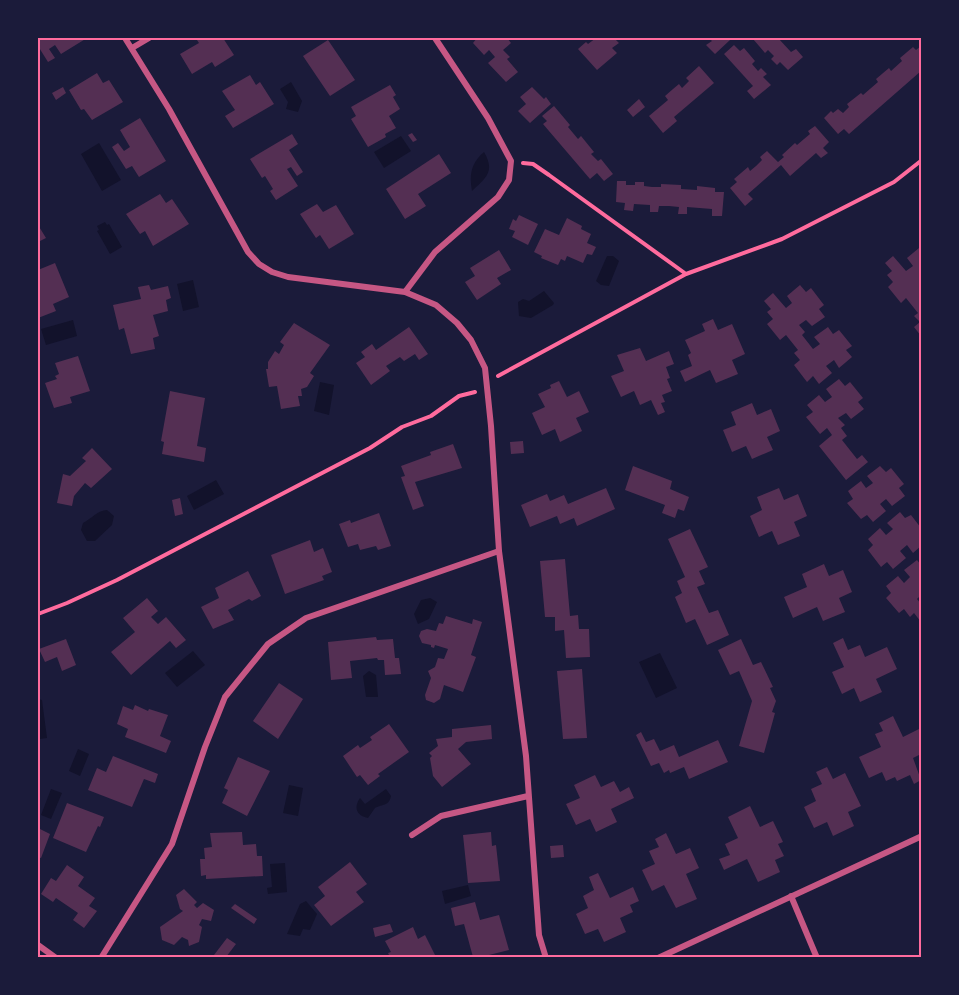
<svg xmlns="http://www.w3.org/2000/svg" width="959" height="995" viewBox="0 0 959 995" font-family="'Source Serif 4',serif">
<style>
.water{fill:#12122b}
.building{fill:#542f53}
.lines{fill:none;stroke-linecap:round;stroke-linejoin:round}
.path{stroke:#ff6b9d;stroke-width:4}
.minor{stroke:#c65784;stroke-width:6}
.neatline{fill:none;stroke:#ff6b9d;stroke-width:2}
</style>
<rect width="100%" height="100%" fill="#1b1b3a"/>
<path class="water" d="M 291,82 L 302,101 L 298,112 L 286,109 L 288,102 L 280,89 Z
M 401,136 L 411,151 L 384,168 L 374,152 Z
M 99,143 L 121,180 L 102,191 L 81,154 Z
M 484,152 C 495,171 487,177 472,191 C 469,175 471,163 484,152 Z
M 105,222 L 107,225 L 109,224 L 122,247 L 110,254 L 97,231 L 99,230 L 97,226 Z
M 607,256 L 613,256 L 619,261 L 609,286 L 601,285 L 596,281 Z
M 193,280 L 199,307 L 183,311 L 177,284 Z
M 544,291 L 554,303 L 553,305 L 531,318 L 519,316 L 518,302 L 523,299 L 529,301 Z
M 73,320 L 77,336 L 46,345 L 41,329 Z
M 320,382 L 334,385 L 329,415 L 314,411 Z
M 216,480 L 224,494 L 194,510 L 187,496 Z
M 107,510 L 114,516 L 112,525 L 95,541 L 87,541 L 81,530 L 83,523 C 91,519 98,510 107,510 Z
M 430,598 L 437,602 L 429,619 L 418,624 L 414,614 L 421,600 Z
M 193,651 L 205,665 L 177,687 L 165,673 Z
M 660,653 L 677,688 L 656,698 L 639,662 Z
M 369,671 L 376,675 L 378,697 L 366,697 L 363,676 Z
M 38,699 L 42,700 L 47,738 L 40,739 L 38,722 Z
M 78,749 L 89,754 L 80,776 L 69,771 Z
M 289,785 L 303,788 L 298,816 L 283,813 Z
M 51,789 L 62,793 L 51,819 L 41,815 Z
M 386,789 L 391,796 C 389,806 383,804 375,808 L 368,818 C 357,816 353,808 360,798 L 365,804 Z
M 285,863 L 287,892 L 268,894 L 267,888 L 272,887 L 270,864 Z
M 468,885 L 471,896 L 445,904 L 442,891 Z
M 306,901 L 317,914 L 310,930 L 303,929 L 300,936 L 287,934 L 300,904 Z"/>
<path class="building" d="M 38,38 L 87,38 L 61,54 L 55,45 L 49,49 L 55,58 L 48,62 L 38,46 Z
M 201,38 L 223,38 L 234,55 L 215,67 L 212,62 L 192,74 L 180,54 L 199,43 L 197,40 Z
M 477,38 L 507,38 L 511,43 L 503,50 L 510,57 L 507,59 L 518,72 L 506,82 L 488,63 L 495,57 L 489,50 L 484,55 L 473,43 Z
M 596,38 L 614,38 L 619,43 L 612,48 L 617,53 L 597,70 L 578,49 L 586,42 L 588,44 Z
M 709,38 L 728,38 L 730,40 L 715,54 L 706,45 L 712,41 Z
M 755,38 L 778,38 L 791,52 L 796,49 L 803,57 L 788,70 L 780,62 L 777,65 L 771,59 L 774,56 L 768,50 L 765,53 L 753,39 Z
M 328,40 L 355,80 L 330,96 L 303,56 Z
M 734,45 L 740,51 L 744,48 L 755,61 L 752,64 L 758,71 L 761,68 L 767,74 L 763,77 L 771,85 L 754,99 L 747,91 L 753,86 L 724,54 Z
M 921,46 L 921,71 L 849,134 L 844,129 L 838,134 L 824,118 L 831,111 L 833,113 L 838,109 L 843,113 L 849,107 L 847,104 L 861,93 L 863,95 L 878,82 L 876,79 L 889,68 L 891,71 L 902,61 L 900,58 L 913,47 L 916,50 Z
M 699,66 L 714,83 L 674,117 L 677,121 L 663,133 L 649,116 L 668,100 L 665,96 L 673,89 L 679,84 L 682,88 L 689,81 L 686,78 Z
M 97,73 L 103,83 L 109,80 L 123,102 L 92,120 L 84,109 L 81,110 L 69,90 Z
M 250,75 L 256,85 L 260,82 L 274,104 L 233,128 L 225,116 L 235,110 L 222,91 Z
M 390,85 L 396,95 L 393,97 L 400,109 L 389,116 L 396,128 L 385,134 L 386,137 L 368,147 L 351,119 L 356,116 L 351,107 Z
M 63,87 L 66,93 L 56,100 L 52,93 Z
M 532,87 L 544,99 L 546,97 L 551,104 L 530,123 L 518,111 L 526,104 L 520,97 Z
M 639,99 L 645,107 L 633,117 L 627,110 Z
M 554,106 L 570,125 L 568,127 L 578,139 L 581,136 L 594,152 L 591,154 L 598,161 L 601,159 L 613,174 L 604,181 L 597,173 L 590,179 L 543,124 L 547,121 L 542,116 Z
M 140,118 L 166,161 L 139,177 L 132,166 L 126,169 L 112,147 L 118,143 L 124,151 L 130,147 L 120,130 Z
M 815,126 L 829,142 L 823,148 L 828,153 L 821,158 L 816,153 L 790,176 L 781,165 L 748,194 L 753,199 L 745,206 L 730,188 L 737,182 L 734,179 L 748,167 L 750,171 L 756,166 L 762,160 L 760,157 L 767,151 L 778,162 L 784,157 L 782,155 L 795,143 L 797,145 L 804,139 L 810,134 L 808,131 Z
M 412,133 L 417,140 L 413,142 L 408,135 Z
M 292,134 L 298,144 L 289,150 L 303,172 L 297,176 L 291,167 L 287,169 L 298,186 L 276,200 L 270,191 L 273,189 L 265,176 L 262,178 L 250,159 Z
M 439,154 L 451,173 L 418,194 L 426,206 L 405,219 L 386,189 Z
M 617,181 L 626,181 L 626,185 L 635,185 L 635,182 L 644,182 L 644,186 L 652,187 L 661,187 L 661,184 L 681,185 L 681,189 L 697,190 L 697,186 L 715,188 L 715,192 L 724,192 L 722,216 L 712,216 L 712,209 L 687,207 L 687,214 L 678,214 L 679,207 L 669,206 L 659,206 L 658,212 L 650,212 L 650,205 L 634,204 L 633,211 L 624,210 L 625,203 L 616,202 Z
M 160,194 L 166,203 L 172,199 L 189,224 L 153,246 L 145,231 L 140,234 L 126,214 Z
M 317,204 L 323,212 L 336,205 L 354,234 L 329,249 L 320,235 L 316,238 L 300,214 Z
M 519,215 L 538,224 L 528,245 L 512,237 L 515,231 L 509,229 L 513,219 L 516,221 Z
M 567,218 L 582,226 L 581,229 L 591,234 L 587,243 L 596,247 L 592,255 L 587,254 L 583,263 L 567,256 L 565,261 L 561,259 L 558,265 L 541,258 L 542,256 L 534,252 L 545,229 L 559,235 Z
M 38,225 L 46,238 L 38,242 Z
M 919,248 L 921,250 L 921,286 L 920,288 L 921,290 L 921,336 L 914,327 L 920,322 L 914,316 L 918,313 L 906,298 L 901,303 L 888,287 L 893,282 L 887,275 L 892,271 L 885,263 L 893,256 L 906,271 L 913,266 L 907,258 Z
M 499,250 L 511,270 L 497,278 L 501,284 L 477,300 L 465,282 L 475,276 L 470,268 Z
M 55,263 L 69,297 L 53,304 L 56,311 L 38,318 L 38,270 Z
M 149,285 L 151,290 L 168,286 L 171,298 L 166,300 L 168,311 L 153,315 L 159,336 L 153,338 L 155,349 L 131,354 L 124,328 L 119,330 L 113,305 L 141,299 L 138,287 Z
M 800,285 L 806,292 L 811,288 L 824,305 L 819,309 L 825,317 L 812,326 L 806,320 L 799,325 L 805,332 L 802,335 L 813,349 L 820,344 L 814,337 L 828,327 L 833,334 L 839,330 L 852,346 L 846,350 L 852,357 L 839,368 L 834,360 L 826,366 L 832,373 L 819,384 L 813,376 L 807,382 L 794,365 L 800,360 L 794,353 L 798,350 L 786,335 L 780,340 L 767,324 L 773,319 L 767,312 L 771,309 L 764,301 L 773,293 L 786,308 L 792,303 L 787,296 Z
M 713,319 L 718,330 L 732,324 L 745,354 L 732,360 L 738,374 L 716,383 L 710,370 L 685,382 L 680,371 L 692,366 L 688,355 L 691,353 L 685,340 L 705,331 L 702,324 Z
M 294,323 L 330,345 L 310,373 L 314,376 L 307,387 L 301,389 L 302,396 L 298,396 L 300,406 L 281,409 L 277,386 L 269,387 L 266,369 L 268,369 L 268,362 L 275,351 L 279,354 L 284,345 L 280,342 Z
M 409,327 L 428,354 L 419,360 L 415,354 L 404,361 L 400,357 L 386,366 L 390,371 L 371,385 L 356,363 L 365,357 L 361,352 L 372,344 L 376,350 Z
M 640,348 L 646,361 L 669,351 L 674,364 L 666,367 L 670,378 L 667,379 L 672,391 L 662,395 L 665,402 L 661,403 L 665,412 L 658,415 L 651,400 L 640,405 L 634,391 L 621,397 L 611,376 L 624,371 L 617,355 Z
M 78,356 L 90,391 L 70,397 L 72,403 L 54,408 L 45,383 L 57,379 L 55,376 L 59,374 L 55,363 Z
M 839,379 L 845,386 L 850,382 L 863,398 L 858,402 L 864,409 L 851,419 L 846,413 L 838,418 L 845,425 L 841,428 L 847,436 L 842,440 L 857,459 L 862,455 L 868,462 L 846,480 L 819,446 L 832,435 L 827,428 L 820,434 L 806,417 L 813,412 L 807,405 L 819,395 L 825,402 L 832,397 L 826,389 Z
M 559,381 L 567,397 L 579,391 L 589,412 L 576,418 L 582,431 L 560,442 L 555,429 L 542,435 L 532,413 L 545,407 L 538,394 L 551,388 L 550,385 Z
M 170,391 L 205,398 L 197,446 L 206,448 L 204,462 L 162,454 L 164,442 L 161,441 Z
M 752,403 L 757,415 L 771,409 L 780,431 L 767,437 L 773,450 L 752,459 L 746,446 L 732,452 L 723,430 L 736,425 L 731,412 Z
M 523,441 L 524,453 L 511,454 L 510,442 Z
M 453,444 L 462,468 L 415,482 L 424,506 L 413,510 L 401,477 L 405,476 L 401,466 L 431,455 L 430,452 Z
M 92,448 L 112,469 L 91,488 L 85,483 L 74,496 L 72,506 L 57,503 L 63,474 L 70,476 L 86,461 L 82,458 Z
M 633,466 L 672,481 L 670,489 L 689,497 L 684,511 L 678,509 L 675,518 L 662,513 L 665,505 L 625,490 Z
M 880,466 L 886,472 L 891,468 L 904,484 L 899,488 L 905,496 L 892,506 L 886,499 L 880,504 L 886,511 L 873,522 L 867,515 L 861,519 L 847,503 L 853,499 L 848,491 L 861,481 L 866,488 L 873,483 L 867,476 Z
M 606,488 L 615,509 L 577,526 L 574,518 L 560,524 L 557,516 L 530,527 L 521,505 L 547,494 L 550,501 L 564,495 L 568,504 Z
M 779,488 L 784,500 L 798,494 L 807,516 L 794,522 L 800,536 L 778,545 L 772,531 L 759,537 L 750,516 L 762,510 L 757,497 Z
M 180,498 L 183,514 L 175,516 L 172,500 Z
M 900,512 L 905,518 L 911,515 L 921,528 L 921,534 L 919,535 L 921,538 L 921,546 L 913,553 L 907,545 L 900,551 L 906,558 L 893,569 L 887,562 L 881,567 L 868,550 L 873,545 L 868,539 L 880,528 L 886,535 L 893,529 L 887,523 Z
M 379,513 L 391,546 L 378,550 L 376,546 L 360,550 L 358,544 L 348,547 L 339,524 L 350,520 L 351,523 Z
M 690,529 L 708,567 L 699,571 L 705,584 L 697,587 L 709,613 L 718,610 L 729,635 L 707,645 L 695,619 L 686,623 L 675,597 L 682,593 L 677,581 L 685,577 L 668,539 Z
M 310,540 L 314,552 L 323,548 L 332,572 L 322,576 L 324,580 L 285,594 L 271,555 Z
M 565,559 L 570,616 L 578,615 L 579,629 L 589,629 L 590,657 L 566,658 L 564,630 L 555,631 L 555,617 L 545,617 L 540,561 Z
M 917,560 L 921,565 L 921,595 L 917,599 L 921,604 L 921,622 L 914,613 L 910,617 L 904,609 L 899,613 L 886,598 L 891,593 L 886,586 L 898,576 L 904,583 L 910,577 L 904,570 Z
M 824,564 L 829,576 L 843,570 L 852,592 L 839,598 L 845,612 L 823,621 L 817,607 L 793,618 L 784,597 L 807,587 L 802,574 Z
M 248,571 L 261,596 L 252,601 L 249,599 L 228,610 L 234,620 L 213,629 L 201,607 L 219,598 L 215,588 Z
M 147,598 L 158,611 L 151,617 L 158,624 L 166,617 L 186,640 L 176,648 L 170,641 L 131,675 L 111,652 L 135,632 L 123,618 Z
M 446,616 L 472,624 L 473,619 L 482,622 L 471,655 L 476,657 L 463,692 L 444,685 L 440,699 L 434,703 L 426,700 L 425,695 L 431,678 L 428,671 L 435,667 L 438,658 L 444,659 L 448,649 L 435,645 L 434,648 L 431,647 L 431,645 L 422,643 L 419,636 L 421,631 L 427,629 L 436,631 L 439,623 L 443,624 Z
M 376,637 L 377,640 L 393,639 L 395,658 L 399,658 L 401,674 L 385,675 L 384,660 L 378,660 L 377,658 L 350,661 L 352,678 L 331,680 L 328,642 Z
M 843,638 L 848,650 L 860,645 L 865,657 L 887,647 L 897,669 L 876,679 L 882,692 L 860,702 L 854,688 L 842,694 L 832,672 L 844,667 L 833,643 Z
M 66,639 L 76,665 L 62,671 L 57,657 L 45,662 L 39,649 Z
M 741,639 L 753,665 L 761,662 L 773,687 L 770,688 L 776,701 L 772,712 L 775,713 L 764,753 L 739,746 L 752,701 L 739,671 L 730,675 L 718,650 Z
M 582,669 L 587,738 L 563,739 L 557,671 Z
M 279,683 L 303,699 L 278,739 L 253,721 Z
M 135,705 L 148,711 L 149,709 L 168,715 L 160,736 L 171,741 L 166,753 L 125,737 L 128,729 L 117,724 L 123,706 L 133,710 Z
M 893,716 L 903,737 L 921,728 L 921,754 L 913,758 L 921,780 L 914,784 L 910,775 L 897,781 L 895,777 L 886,781 L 882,772 L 869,778 L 859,757 L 881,747 L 875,734 L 883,731 L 879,723 Z
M 389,724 L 409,752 L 378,774 L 380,776 L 368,785 L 360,775 L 357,777 L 343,756 L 358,745 L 360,748 L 372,740 L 370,737 Z
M 491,725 L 492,739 L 466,742 L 458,749 L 471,764 L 442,787 L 433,776 L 430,758 L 432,756 L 429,753 L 438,746 L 436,739 L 452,737 L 452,729 Z
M 641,732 L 646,742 L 654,739 L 660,751 L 674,745 L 679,757 L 718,740 L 728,762 L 689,779 L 684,767 L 670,773 L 669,770 L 664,773 L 659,763 L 651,766 L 636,735 Z
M 113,756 L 158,774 L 155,783 L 144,779 L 132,807 L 88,790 L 97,768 L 106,772 Z
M 238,757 L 270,771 L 247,816 L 222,803 L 228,790 L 224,788 Z
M 827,767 L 833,779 L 845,773 L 861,806 L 848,812 L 854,826 L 833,836 L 827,822 L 814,828 L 804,807 L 816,801 L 811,789 L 822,784 L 816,772 Z
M 595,775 L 601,787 L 614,781 L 620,792 L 629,787 L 634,798 L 611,809 L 617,822 L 596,832 L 590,819 L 576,825 L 566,804 L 580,798 L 574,785 Z
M 67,803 L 104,817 L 100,827 L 98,826 L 86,852 L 53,838 Z
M 750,806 L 760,827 L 773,821 L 783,842 L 778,844 L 784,856 L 775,860 L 780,872 L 758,882 L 747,859 L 724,870 L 719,859 L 730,855 L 725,844 L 738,838 L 728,817 Z
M 38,828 L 50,834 L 41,858 L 38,857 Z
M 242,832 L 243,845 L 256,844 L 257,856 L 262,856 L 263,876 L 206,879 L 206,875 L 201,876 L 200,859 L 205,859 L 204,848 L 212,847 L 210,833 Z
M 491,832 L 492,846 L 496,845 L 500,881 L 468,883 L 463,835 Z
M 666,833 L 676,854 L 690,848 L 699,868 L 686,874 L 697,899 L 676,908 L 664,885 L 652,891 L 642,870 L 655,864 L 649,851 L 659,847 L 655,839 Z
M 563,845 L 564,857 L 551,858 L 550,846 Z
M 350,862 L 367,884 L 356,892 L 364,902 L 331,926 L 314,905 L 325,896 L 318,887 Z
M 67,865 L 84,877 L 78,886 L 95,898 L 89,906 L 97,911 L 84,928 L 73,920 L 78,913 L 56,898 L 53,902 L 41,894 L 51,878 L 56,881 Z
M 598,873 L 610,898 L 633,887 L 639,901 L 630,905 L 633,912 L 620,918 L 626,932 L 604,942 L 598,929 L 585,934 L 576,914 L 588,908 L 583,896 L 594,890 L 589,877 Z
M 184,889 L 197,902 L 194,905 L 197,908 L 203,903 L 214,910 L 211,921 L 202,919 L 199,925 L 202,927 L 199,942 L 189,946 L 188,940 L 182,937 L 174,945 L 162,940 L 160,927 L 183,911 L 180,909 L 176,895 Z
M 475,902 L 480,920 L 499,915 L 509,950 L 481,957 L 473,957 L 464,924 L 455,926 L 451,908 Z
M 235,904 L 257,919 L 254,924 L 231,908 Z
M 390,924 L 393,932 L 375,937 L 373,928 Z
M 413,927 L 418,939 L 425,935 L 436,957 L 390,957 L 388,953 L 391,952 L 385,941 Z
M 227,938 L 236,944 L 226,957 L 217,957 L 214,955 Z
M 758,955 L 777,956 L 777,957 L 758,957 Z"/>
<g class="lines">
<path class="path" d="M 523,163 L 533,164 L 549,175 L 686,274
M 498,376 L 686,274 L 782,239 L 894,182 L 922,160
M 38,614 L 67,603 L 117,580 L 370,448 L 402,427 L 431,416 L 459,396 L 475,392"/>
<path class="minor" d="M 125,38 L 169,109 L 248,252 L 259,264 L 272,272 L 288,277 L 405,292 L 436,305 L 457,323 L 471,340 L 485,368 L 491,426 L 499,551 L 526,756 L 539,935 L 546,958
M 132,48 L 149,38
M 405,292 L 435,252 L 498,197 L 509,180 L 511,161 L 488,118 L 435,38
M 412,835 L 441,816 L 528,796
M 791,896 L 817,958
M 38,945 L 56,958
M 101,958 L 172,844 L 205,747 L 225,697 L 268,644 L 306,618 L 499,551
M 658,958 L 922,836"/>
</g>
<rect width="959" height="995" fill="none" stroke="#1b1b3a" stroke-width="78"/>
<rect x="39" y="39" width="881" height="917" class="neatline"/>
</svg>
